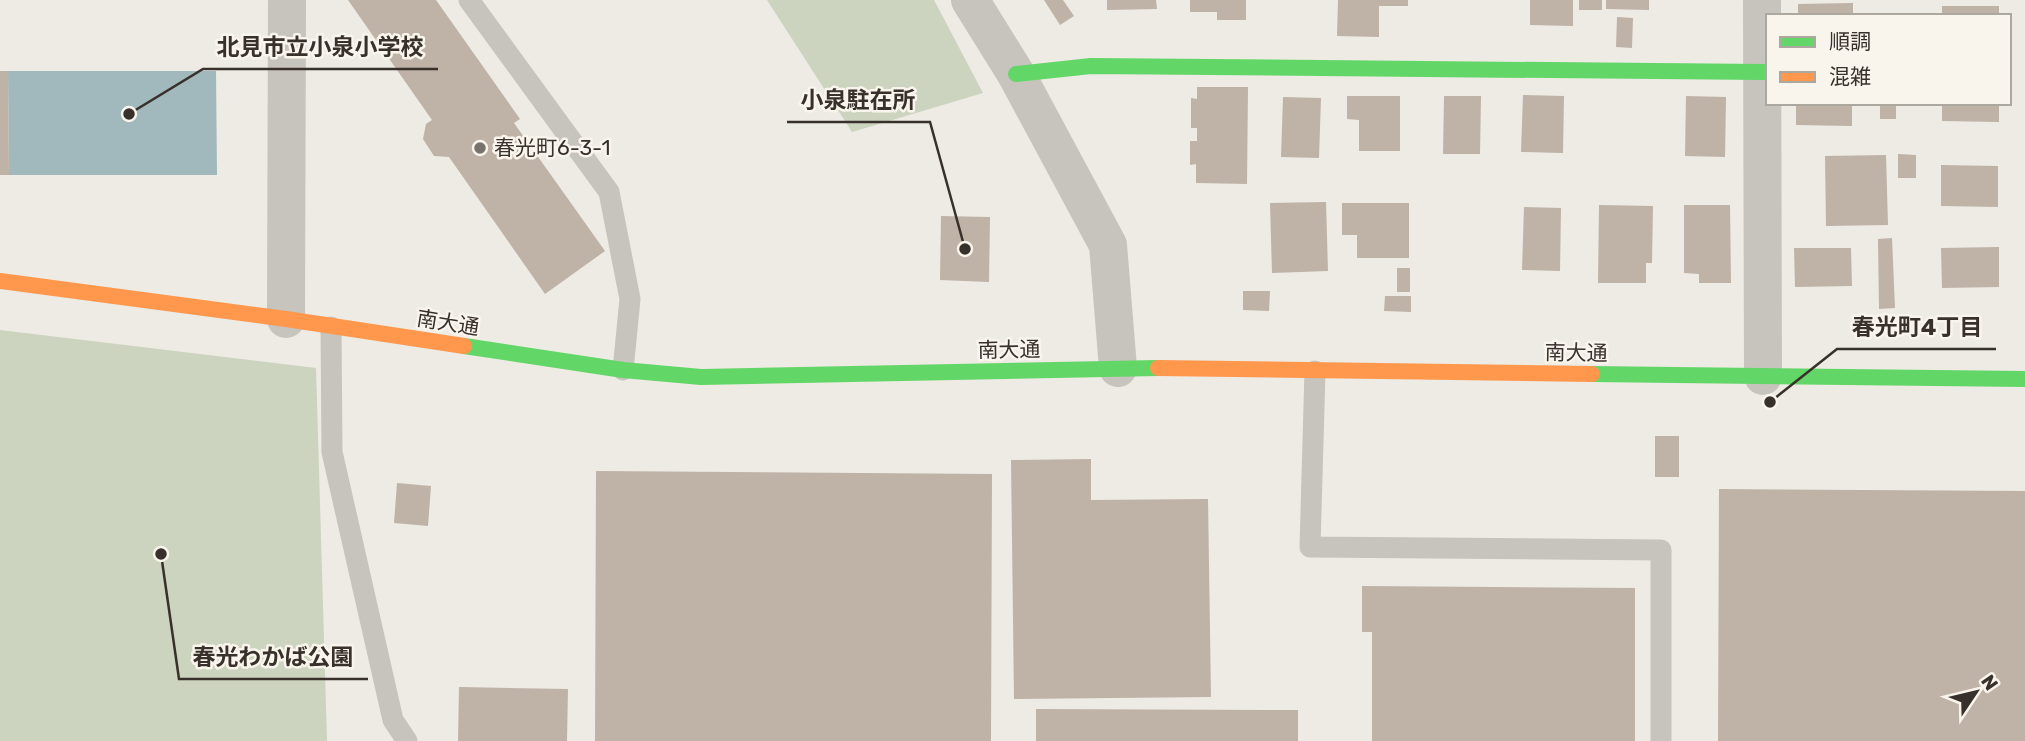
<svg xmlns="http://www.w3.org/2000/svg" width="2025" height="741" viewBox="0 0 2025 741" font-family="Rubik,'Noto Sans JP',sans-serif">
<style>
.green{fill:#ccd3bf}
.water{fill:#a1b9bd}
.building{fill:#bfb2a7}
.lines{fill:none;stroke-linecap:round;stroke-linejoin:round}
.lane{stroke:#c7c3bd;stroke-width:21}
.street{stroke:#c7c3bd;stroke-width:38}
.fast{stroke:#63d668;stroke-width:16}
.slow{stroke:#ff974d;stroke-width:16}
.poi-dot{fill:#77726c;stroke:#f9f5ec;stroke-width:2.5}
.labels{text-anchor:middle;stroke-width:5;stroke-linejoin:round;paint-order:stroke}
.poi-label{font-size:21px;fill:#38312b;stroke:#f9f5ec;text-anchor:start}
.street-label{font-size:21px;fill:#38312b;stroke:#f9f5ec}
.leader{fill:none;stroke:#38312b;stroke-width:2.5}
.callout-dot{fill:#38312b;stroke:#f9f5ec;stroke-width:2.5}
.callout-label{font-size:23px;text-anchor:middle;font-weight:bold;fill:#38312b;stroke:#f9f5ec;stroke-width:5;stroke-linejoin:round;paint-order:stroke}
</style>
<rect width="100%" height="100%" fill="#edebe4"/>
<path class="green" d="M 767,0 L 934,0 L 983,93 L 852,132 Z
M 0,330 L 316,368 L 327,741 L 0,741 Z"/>
<path class="water" d="M 8,71 L 216,71 L 217,175 L 9,175 Z"/>
<path class="building" d="M 348,0 L 436,0 L 520,119 L 514,123 L 605,251 L 545,294 L 449,157 L 434,156 L 423,139 L 426,124 L 432,120 Z
M 1044,0 L 1063,0 L 1074,16 L 1060,25 Z
M 1107,0 L 1156,0 L 1157,9 L 1107,10 Z
M 1190,0 L 1246,0 L 1246,20 L 1217,20 L 1217,12 L 1190,12 Z
M 1338,0 L 1408,0 L 1408,6 L 1379,6 L 1379,37 L 1337,36 Z
M 1530,0 L 1573,0 L 1573,26 L 1530,25 Z
M 1579,0 L 1602,0 L 1602,10 L 1579,10 Z
M 1606,0 L 1649,0 L 1649,10 L 1606,9 Z
M 1853,3 L 1853,16 L 1798,16 L 1798,4 Z
M 1942,6 L 1999,6 L 1999,16 L 1942,16 Z
M 1617,17 L 1633,18 L 1632,48 L 1616,47 Z
M 0,71 L 8,71 L 9,175 L 0,175 Z
M 1197,87 L 1248,87 L 1247,184 L 1196,183 L 1196,164 L 1190,165 L 1190,141 L 1197,141 L 1197,128 L 1191,128 L 1191,98 L 1197,99 Z
M 1523,95 L 1564,96 L 1563,153 L 1521,152 Z
M 1347,96 L 1400,96 L 1400,151 L 1359,151 L 1359,120 L 1347,119 Z
M 1444,96 L 1481,96 L 1480,154 L 1443,154 Z
M 1686,96 L 1726,97 L 1725,157 L 1685,156 Z
M 1283,97 L 1321,98 L 1319,158 L 1281,157 Z
M 1796,103 L 1852,103 L 1852,126 L 1796,125 Z
M 1880,103 L 1896,103 L 1896,119 L 1880,119 Z
M 1942,103 L 1999,103 L 1999,122 L 1942,121 Z
M 1898,154 L 1916,155 L 1916,178 L 1898,178 Z
M 1886,155 L 1888,225 L 1826,226 L 1825,156 Z
M 1941,165 L 1998,166 L 1998,207 L 1941,206 Z
M 1326,202 L 1328,271 L 1272,273 L 1270,203 Z
M 1342,203 L 1409,203 L 1409,258 L 1357,258 L 1357,235 L 1342,235 Z
M 1599,205 L 1653,206 L 1652,263 L 1646,263 L 1646,283 L 1598,283 Z
M 1684,205 L 1730,205 L 1731,283 L 1699,283 L 1699,274 L 1684,273 Z
M 1524,207 L 1561,208 L 1560,271 L 1522,270 Z
M 941,216 L 990,217 L 989,282 L 940,280 Z
M 1892,238 L 1895,308 L 1879,309 L 1878,239 Z
M 1999,247 L 1999,287 L 1942,288 L 1941,248 Z
M 1794,248 L 1851,248 L 1852,286 L 1795,287 Z
M 1397,268 L 1410,268 L 1410,292 L 1397,292 Z
M 1243,291 L 1270,291 L 1269,311 L 1243,310 Z
M 1385,296 L 1411,296 L 1411,312 L 1384,311 Z
M 1655,436 L 1679,436 L 1679,477 L 1655,477 Z
M 1091,459 L 1091,500 L 1208,499 L 1211,697 L 1014,699 L 1011,460 Z
M 596,471 L 992,474 L 991,741 L 595,741 Z
M 397,483 L 431,486 L 428,526 L 394,523 Z
M 1719,489 L 2025,491 L 2025,741 L 1718,741 Z
M 1362,586 L 1635,588 L 1635,741 L 1372,741 L 1372,632 L 1362,632 Z
M 459,687 L 568,689 L 567,741 L 458,741 Z
M 1036,709 L 1298,710 L 1298,741 L 1036,741 Z"/>
<g class="lines">
<path class="lane" d="M 469,0 L 609,192 L 630,299 L 623,370
M 331,327 L 332,452 L 393,720 L 407,741
M 1315,371 L 1310,547 L 1661,550 L 1661,741"/>
<path class="street" d="M 970,0 L 1016,74 L 1108,245 L 1118,368
M 1762,0 L 1763,376
M 286,319 L 287,0"/>
<path class="fast" d="M 1016,74 L 1091,66 L 1763,72
M 464,346 L 623,370 L 701,377 L 1158,368
M 1592,374 L 2025,379"/>
<path class="slow" d="M 0,281 L 286,319 L 464,346
M 1158,368 L 1592,374"/>
</g>
<circle class="poi-dot" cx="480" cy="148" r="7"/>
<g class="labels">
<g class="poi-label">
<text x="494" y="155">春光町6-3-1</text>
</g>
<g class="street-label">
<text transform="translate(448 323) rotate(9)" y="7">南大通</text>
<text transform="translate(1009 350) rotate(-1)" y="7">南大通</text>
<text transform="translate(1576 353) rotate(1)" y="7">南大通</text>
</g>
</g>
<path class="leader" d="M129 114L203 69H438M965 249L930 122H787M1770 402L1837 349H1996M161 554L179 679H368"/>
<g class="callout-dot">
<circle cx="129" cy="114" r="7"/>
<circle cx="965" cy="249" r="7"/>
<circle cx="1770" cy="402" r="7"/>
<circle cx="161" cy="554" r="7"/>
</g>
<g class="callout-label">
<text x="320" y="55">北見市立小泉小学校</text>
<text x="858" y="108">小泉駐在所</text>
<text x="1917" y="335">春光町4丁目</text>
<text x="273" y="665">春光わかば公園</text>
</g>
<rect x="1766" y="14" width="245" height="91" fill="#f9f5ec" stroke="#aca79f" stroke-width="2"/>
<rect x="1780" y="37" width="35" height="10" fill="#63d668" stroke="#aca79f" stroke-width="2"/>
<text x="1829" y="49" font-size="21" fill="#38312b">順調</text>
<rect x="1780" y="72" width="35" height="10" fill="#ff974d" stroke="#aca79f" stroke-width="2"/>
<text x="1829" y="84" font-size="21" fill="#38312b">混雑</text>
<g transform="translate(1976 692) rotate(55)" stroke="#f9f5ec" stroke-width="5" paint-order="stroke">
<path d="M0-5L12 26L0 18L-12 26Z" fill="#38312b"/>
<text y="-10" font-size="19" font-weight="bold" text-anchor="middle" fill="#38312b">N</text>
</g>
</svg>
